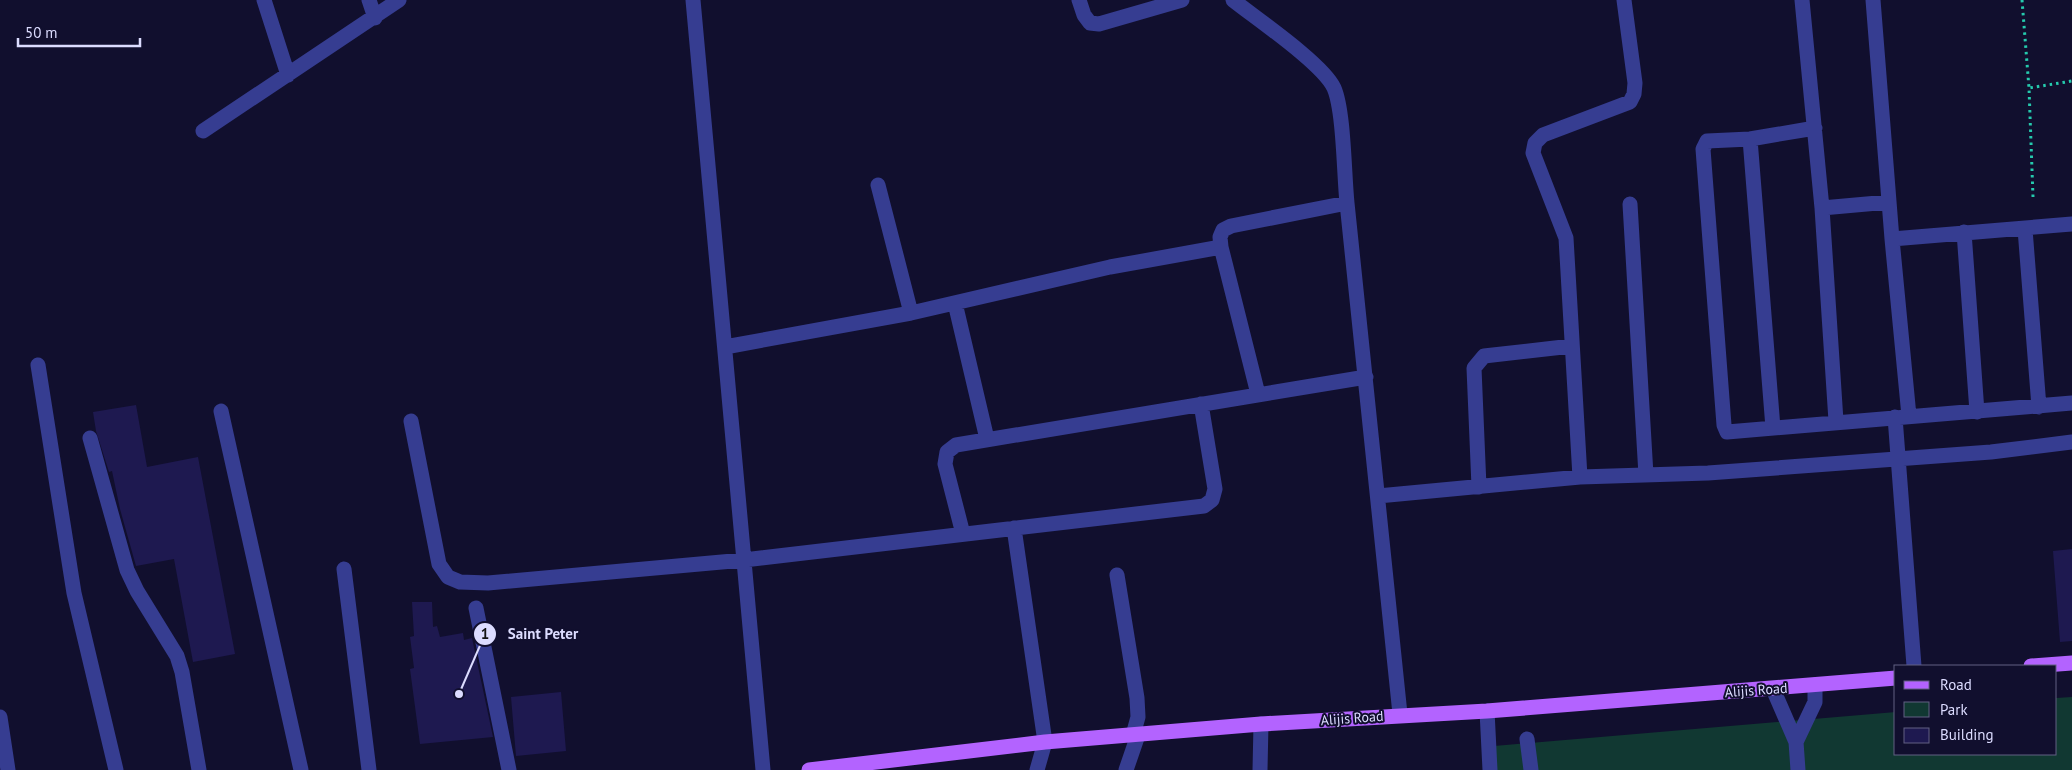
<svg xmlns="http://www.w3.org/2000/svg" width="2072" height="770" viewBox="0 0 2072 770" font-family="'PT Sans',sans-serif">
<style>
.green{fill:#113832}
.building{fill:#1e1950}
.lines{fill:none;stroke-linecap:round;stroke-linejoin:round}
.path{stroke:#25caad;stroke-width:3;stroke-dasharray:2.5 4;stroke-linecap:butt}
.minor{stroke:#363d91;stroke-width:15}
.major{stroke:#b363ff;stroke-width:15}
.labels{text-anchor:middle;stroke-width:4;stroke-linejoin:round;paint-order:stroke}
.street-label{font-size:14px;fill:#dcdcff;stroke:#110f2e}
.leader{fill:none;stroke:#dcdcff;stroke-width:2}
.callout-dot{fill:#dcdcff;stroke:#110f2e;stroke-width:2}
.mark-label{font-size:15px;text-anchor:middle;font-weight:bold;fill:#111}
.callout-label{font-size:15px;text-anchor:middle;font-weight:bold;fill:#dcdcff;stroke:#110f2e;stroke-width:4;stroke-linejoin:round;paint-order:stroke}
</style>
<rect width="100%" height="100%" fill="#110f2e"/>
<path class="green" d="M 2072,697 L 2072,770 L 1496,770 L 1494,746 L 1896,712 L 1896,754 L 2056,754 L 2056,698 Z"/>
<path class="building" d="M 136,405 L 147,467 L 198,457 L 235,654 L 193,662 L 174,559 L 136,566 L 120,509 L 112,471 L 109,472 L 96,431 L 93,412 Z
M 2072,549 L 2072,641 L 2060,642 L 2053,551 Z
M 412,602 L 432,602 L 433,627 L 437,626 L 440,637 L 463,633 L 464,640 L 472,638 L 493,737 L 420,744 L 410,669 L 414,668 L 410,637 L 414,636 Z
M 561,692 L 566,751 L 516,756 L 511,697 Z"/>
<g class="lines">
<path class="path" d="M 2022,0 L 2029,88
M 2033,197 L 2029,88 L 2072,81"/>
<path class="minor" d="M 264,0 L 288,75
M 369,0 L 375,18
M 693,0 L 763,770
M 1079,0 L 1084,15 L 1090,23 L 1099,24 L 1182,0
M 1233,0 C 1257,19 1323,64 1334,88 C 1344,111 1344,175 1347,203 L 1400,714
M 1802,0 L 1822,208 L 1836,421
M 1873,0 L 1892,239 L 1909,416
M 1815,128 L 1750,139 L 1707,141 L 1703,149 L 1724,425 L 1727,432 L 2072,403
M 203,131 L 399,0
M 1750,139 L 1773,428
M 878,185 L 911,313
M 1630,204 L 1646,475
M 1822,208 L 1889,202
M 2025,229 L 2039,407
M 1964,232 L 1977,412
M 1892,239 L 2072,224
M 955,303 L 987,439
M 725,347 L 911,313 L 1110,267 L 1221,247
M 38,365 L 74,593 L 116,770
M 1258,394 L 1221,247 L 1220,237 L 1223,230 L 1231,226 L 1347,203
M 221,411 L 301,770
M 1895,417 L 1914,666
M 411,421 L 439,564 L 448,577 L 460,582 L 488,583 L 744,560 L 1204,506 L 1212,500 L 1215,489 L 1201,404
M 90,438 L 127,570 L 137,591 L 177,656 L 182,672 L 199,770
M 1580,477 L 1566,238 L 1533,153 L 1535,143 L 1543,135 L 1630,102 L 1634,94 L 1635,83 L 1624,0
M 1479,487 L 1474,368 L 1484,356 L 1572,346
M 1378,496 L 1580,477 L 1708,473 L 1991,452 L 2072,442
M 1014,528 L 1045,742 L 1037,770
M 963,534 L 945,464 L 947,452 L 956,445 L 1366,377
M 344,569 L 369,770
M 1117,575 L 1137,698 L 1138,717 L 1133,735
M 476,608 L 509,770
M 1773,689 L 1796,742 L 1798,770
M 1487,711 L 1490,770
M 0,717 L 8,770
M 1527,739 L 1531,770
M 1796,742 L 1815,702 L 1815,685
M 1126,770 L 1138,735
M 1260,770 L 1261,724"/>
<path class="major" d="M 2031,666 L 2072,663
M 809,770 L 1045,742 L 1261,724 L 1487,711 L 1896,678"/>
</g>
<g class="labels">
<g class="street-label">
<text transform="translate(1756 690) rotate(-4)" y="5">Alijis Road</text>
<text transform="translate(1352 718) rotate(-4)" y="5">Alijis Road</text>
</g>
</g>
<path class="leader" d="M459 694L485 634"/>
<g class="callout-dot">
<circle cx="459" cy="694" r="5"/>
<circle cx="485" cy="634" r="12"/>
</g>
<g class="mark-label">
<text x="485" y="639">1</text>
</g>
<g class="callout-label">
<text x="543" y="639">Saint Peter</text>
</g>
<rect x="1894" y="665" width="162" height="90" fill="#110f2e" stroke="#626182"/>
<rect x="1904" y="681" width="25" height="8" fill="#b363ff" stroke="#626182"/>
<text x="1940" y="690" font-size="15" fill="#dcdcff">Road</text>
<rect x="1904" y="702" width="25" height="15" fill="#113832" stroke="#626182"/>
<text x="1940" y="715" font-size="15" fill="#dcdcff">Park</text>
<rect x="1904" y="728" width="25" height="15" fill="#1e1950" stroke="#626182"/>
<text x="1940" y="740" font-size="15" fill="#dcdcff">Building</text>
<path d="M18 38v8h122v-8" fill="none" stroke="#dcdcff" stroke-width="2.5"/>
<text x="25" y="38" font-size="15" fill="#dcdcff" stroke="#110f2e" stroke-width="4" paint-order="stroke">50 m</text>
</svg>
